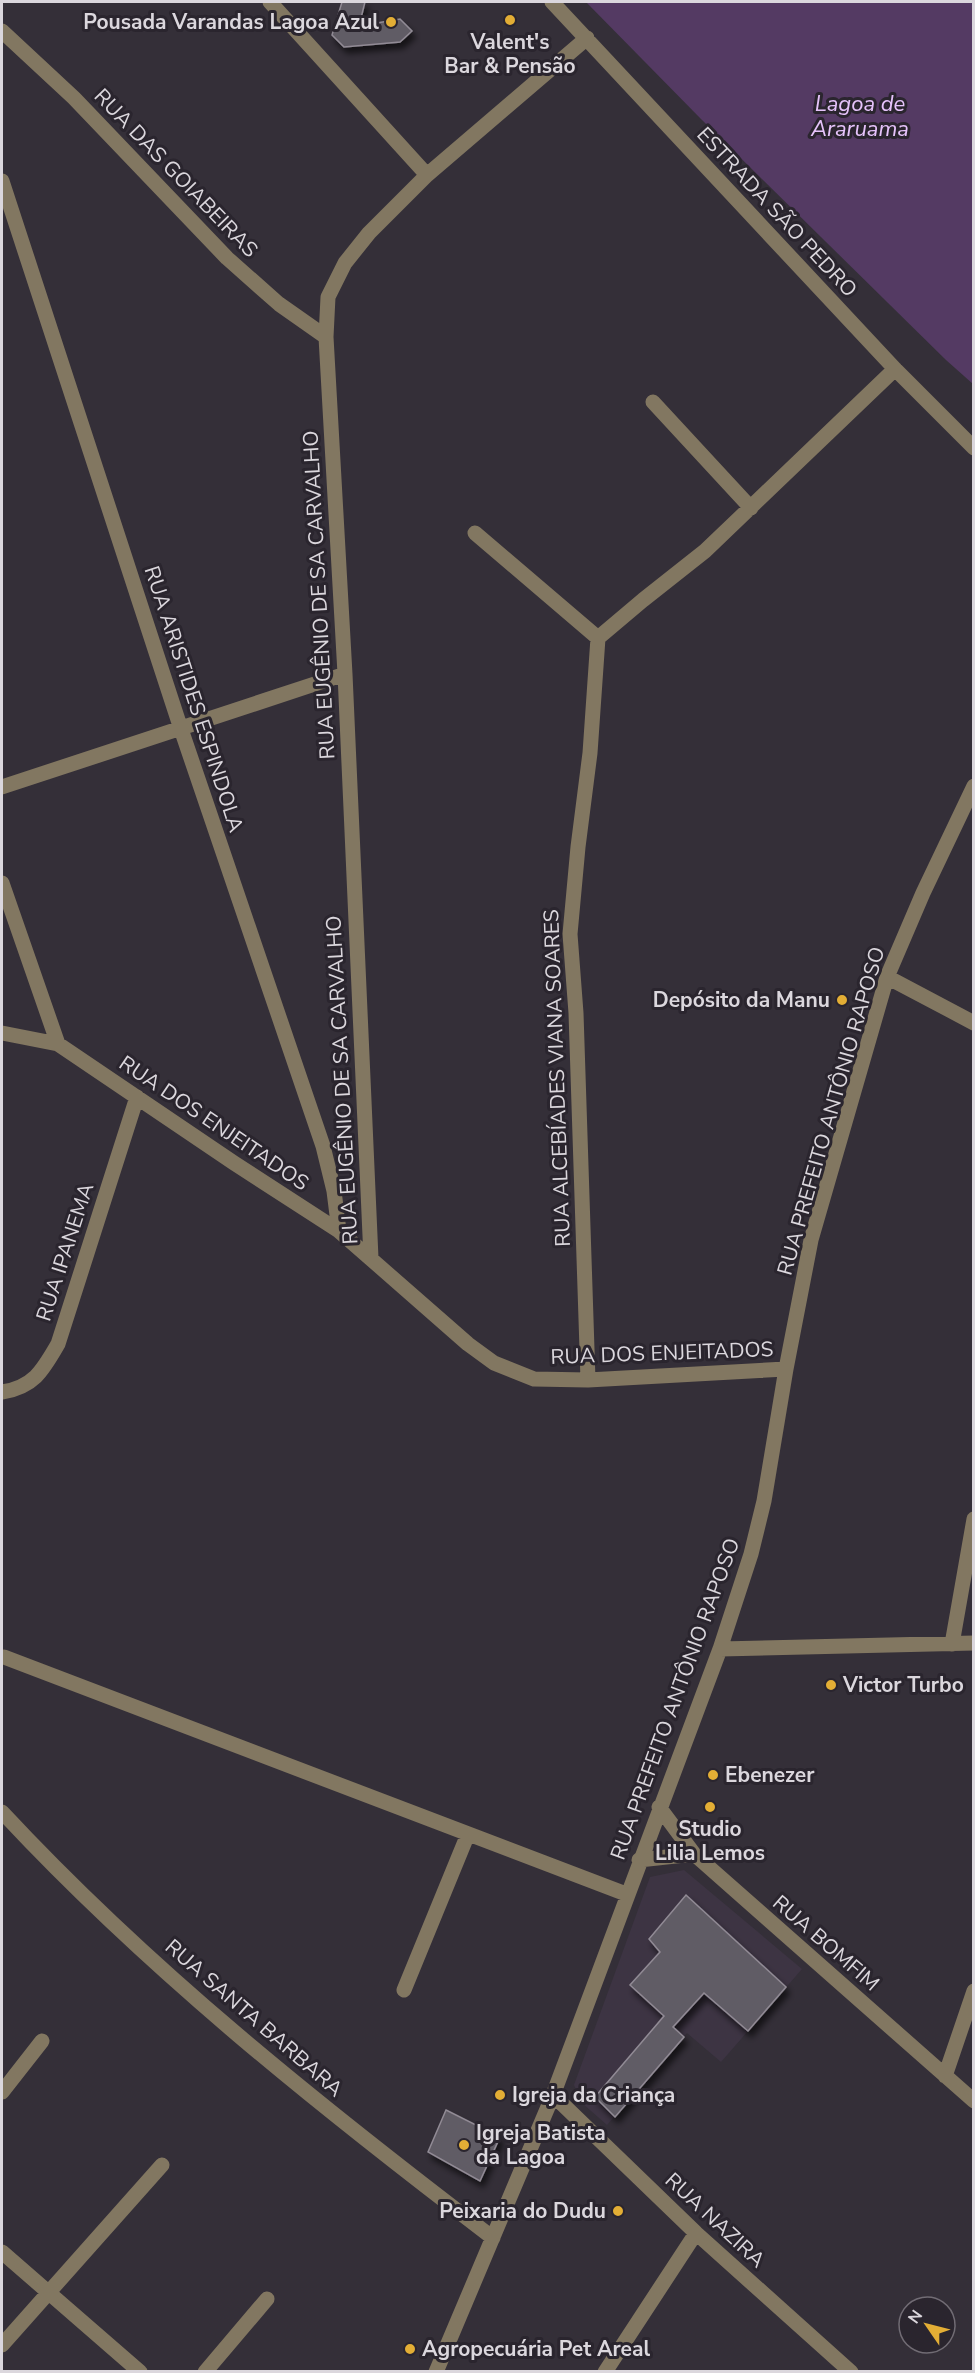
<svg xmlns="http://www.w3.org/2000/svg" width="975" height="2373" viewBox="0 0 975 2373" font-family="'Nunito Sans',sans-serif">
<style>
.built{fill:#3d3443}
.water{fill:#543a63}
.building{fill:#615b65;stroke:#918b95;stroke-width:1.5;filter:url(#shadow)}
.lines{fill:none;stroke-linecap:round;stroke-linejoin:round}
.minor{stroke:#827761;stroke-width:15}
.poi-dot{fill:#e3ae35;stroke:#2a252e;stroke-width:2}
.labels{text-anchor:middle;stroke-width:6;stroke-linejoin:round;paint-order:stroke}
.poi-label{font-size:21px;font-weight:bold;fill:#dbd7dd;stroke:#2a252e;text-anchor:start}
.street-label{font-size:21px;fill:#dbd7dd;stroke:#2a252e}
.water-label{font-size:22px;font-style:italic;fill:#e6c3fb;stroke:#2a252e}
</style>
<defs>
<filter id="shadow"><feDropShadow dx="3.5" dy="6" stdDeviation="3" flood-color="#0009"/></filter>
</defs>
<rect width="100%" height="100%" fill="#342f38"/>
<path class="built" d="M 684,1870 L 802,1969 L 721,2062 L 687,2033 L 607,2125 L 582,2103 L 574,2085 L 650,1877 Z"/>
<path class="water" d="M 586,2 L 973,2 L 973,384 L 946,360 L 701,119 Z"/>
<path class="building" d="M 342,2 L 365,2 L 359,26 L 400,19 L 412,31 L 400,42 L 344,47 L 332,35 Z
M 686,1895 L 786,1987 L 748,2031 L 704,1993 L 673,2027 L 684,2037 L 615,2117 L 595,2097 L 664,2016 L 630,1985 L 660,1952 L 649,1939 Z
M 446,2110 L 500,2137 L 480,2181 L 428,2152 Z"/>
<g class="lines">
<path class="minor" d="M 270,2 L 427,175
M 552,2 L 895,369 L 974,448
M 2,31 L 74,98 L 227,258 L 279,304 L 326,337
M 2,181 L 181,729 L 323,1146 L 334,1191 L 339,1231
M 653,402 L 751,508
M 475,533 L 598,638
M 2,787 L 345,674
M 2,883 L 58,1044
M 887,977 L 974,1023
M 2,1033 L 58,1044 L 234,1163 L 339,1231 L 468,1344 L 494,1363 L 534,1379 L 588,1380 L 786,1369
M 371,1258 L 345,674 L 326,337 L 328,297 L 345,263 L 369,233 L 427,175 L 587,38
M 588,1380 L 576,1013 L 570,934 L 578,847 L 590,753 L 598,638 L 643,600 L 705,551 L 895,369
M 2,1392 C 34,1387 43,1370 58,1344 L 137,1097
M 952,1644 L 974,1519
M 720,1649 L 974,1643
M 4,1657 L 626,1894
M 659,1807 L 694,1854 L 974,2101
M 2,1812 C 150,1971 321,2107 493,2238
M 639,1860 L 694,1854
M 404,1990 L 468,1834
M 945,2076 L 974,1991
M 2,2092 L 42,2041
M 553,2095 L 696,2233 L 851,2372
M 2,2252 L 140,2372
M 2,2345 L 162,2165
M 205,2372 L 267,2299
M 436,2372 L 553,2095 L 720,1649 L 751,1554 L 764,1501 L 786,1369 L 811,1240 L 887,977 L 923,893 L 974,786
M 605,2372 L 696,2233"/>
</g>
<g class="poi-dot">
<circle cx="510" cy="20" r="6"/>
<circle cx="391" cy="22" r="6"/>
<circle cx="842" cy="1000" r="6"/>
<circle cx="831" cy="1685" r="6"/>
<circle cx="713" cy="1775" r="6"/>
<circle cx="710" cy="1807" r="6"/>
<circle cx="500" cy="2095" r="6"/>
<circle cx="464" cy="2145" r="6"/>
<circle cx="618" cy="2211" r="6"/>
<circle cx="410" cy="2349" r="6"/>
</g>
<g class="labels">
<g class="poi-label">
<text x="379" y="29" text-anchor="end">Pousada Varandas Lagoa Azul</text>
<text x="510" y="49" text-anchor="middle">Valent's<tspan x="510" dy="24">Bar &amp; Pensão</tspan></text>
<text x="830" y="1007" text-anchor="end">Depósito da Manu</text>
<text x="843" y="1692">Victor Turbo</text>
<text x="725" y="1782">Ebenezer</text>
<text x="710" y="1836" text-anchor="middle">Studio<tspan x="710" dy="24">Lilia Lemos</tspan></text>
<text x="512" y="2102">Igreja da Criança</text>
<text x="476" y="2140">Igreja Batista<tspan x="476" dy="24">da Lagoa</tspan></text>
<text x="606" y="2218" text-anchor="end">Peixaria do Dudu</text>
<text x="422" y="2356">Agropecuária Pet Areal</text>
</g>
<g class="street-label">
<text transform="translate(176 173) rotate(46)" y="7">RUA DAS GOIABEIRAS</text>
<text transform="translate(777 212) rotate(47)" y="7">ESTRADA SÃO PEDRO</text>
<text transform="translate(319 595) rotate(-93)" y="7">RUA EUGÊNIO DE SA CARVALHO</text>
<text transform="translate(194 699) rotate(72)" y="7">RUA ARISTIDES ESPINDOLA</text>
<text transform="translate(557 1078) rotate(-92)" y="7">RUA ALCEBÍADES VIANA SOARES</text>
<text transform="translate(342 1080) rotate(-93)" y="7">RUA EUGÊNIO DE SA CARVALHO</text>
<text transform="translate(831 1111) rotate(-74)" y="7">RUA PREFEITO ANTÔNIO RAPOSO</text>
<text transform="translate(214 1123) rotate(34)" y="7">RUA DOS ENJEITADOS</text>
<text transform="translate(65 1252) rotate(-72)" y="7">RUA IPANEMA</text>
<text transform="translate(662 1353) rotate(-2)" y="7">RUA DOS ENJEITADOS</text>
<text transform="translate(675 1699) rotate(-70)" y="7">RUA PREFEITO ANTÔNIO RAPOSO</text>
<text transform="translate(826 1943) rotate(41)" y="7">RUA BOMFIM</text>
<text transform="translate(254 2018) rotate(41)" y="7">RUA SANTA BARBARA</text>
<text transform="translate(715 2220) rotate(43)" y="7">RUA NAZIRA</text>
</g>
<g class="water-label">
<text x="860" y="111">Lagoa de<tspan x="860" dy="25">Araruama</tspan></text>
</g>
</g>
<rect width="975" height="2373" fill="none" stroke="#dbd7dd" stroke-width="6"/>
<g transform="translate(927 2325) rotate(305)"><circle r="28" fill="#2a252e" stroke="#716c74" stroke-width="1.5"/>
<path d="M0-4.5L10 22L0 15L-10 22Z" fill="#e3ae35"/>
<text y="-9" font-size="16" font-weight="bold" text-anchor="middle" fill="#dbd7dd">N</text>
</g>
</svg>
